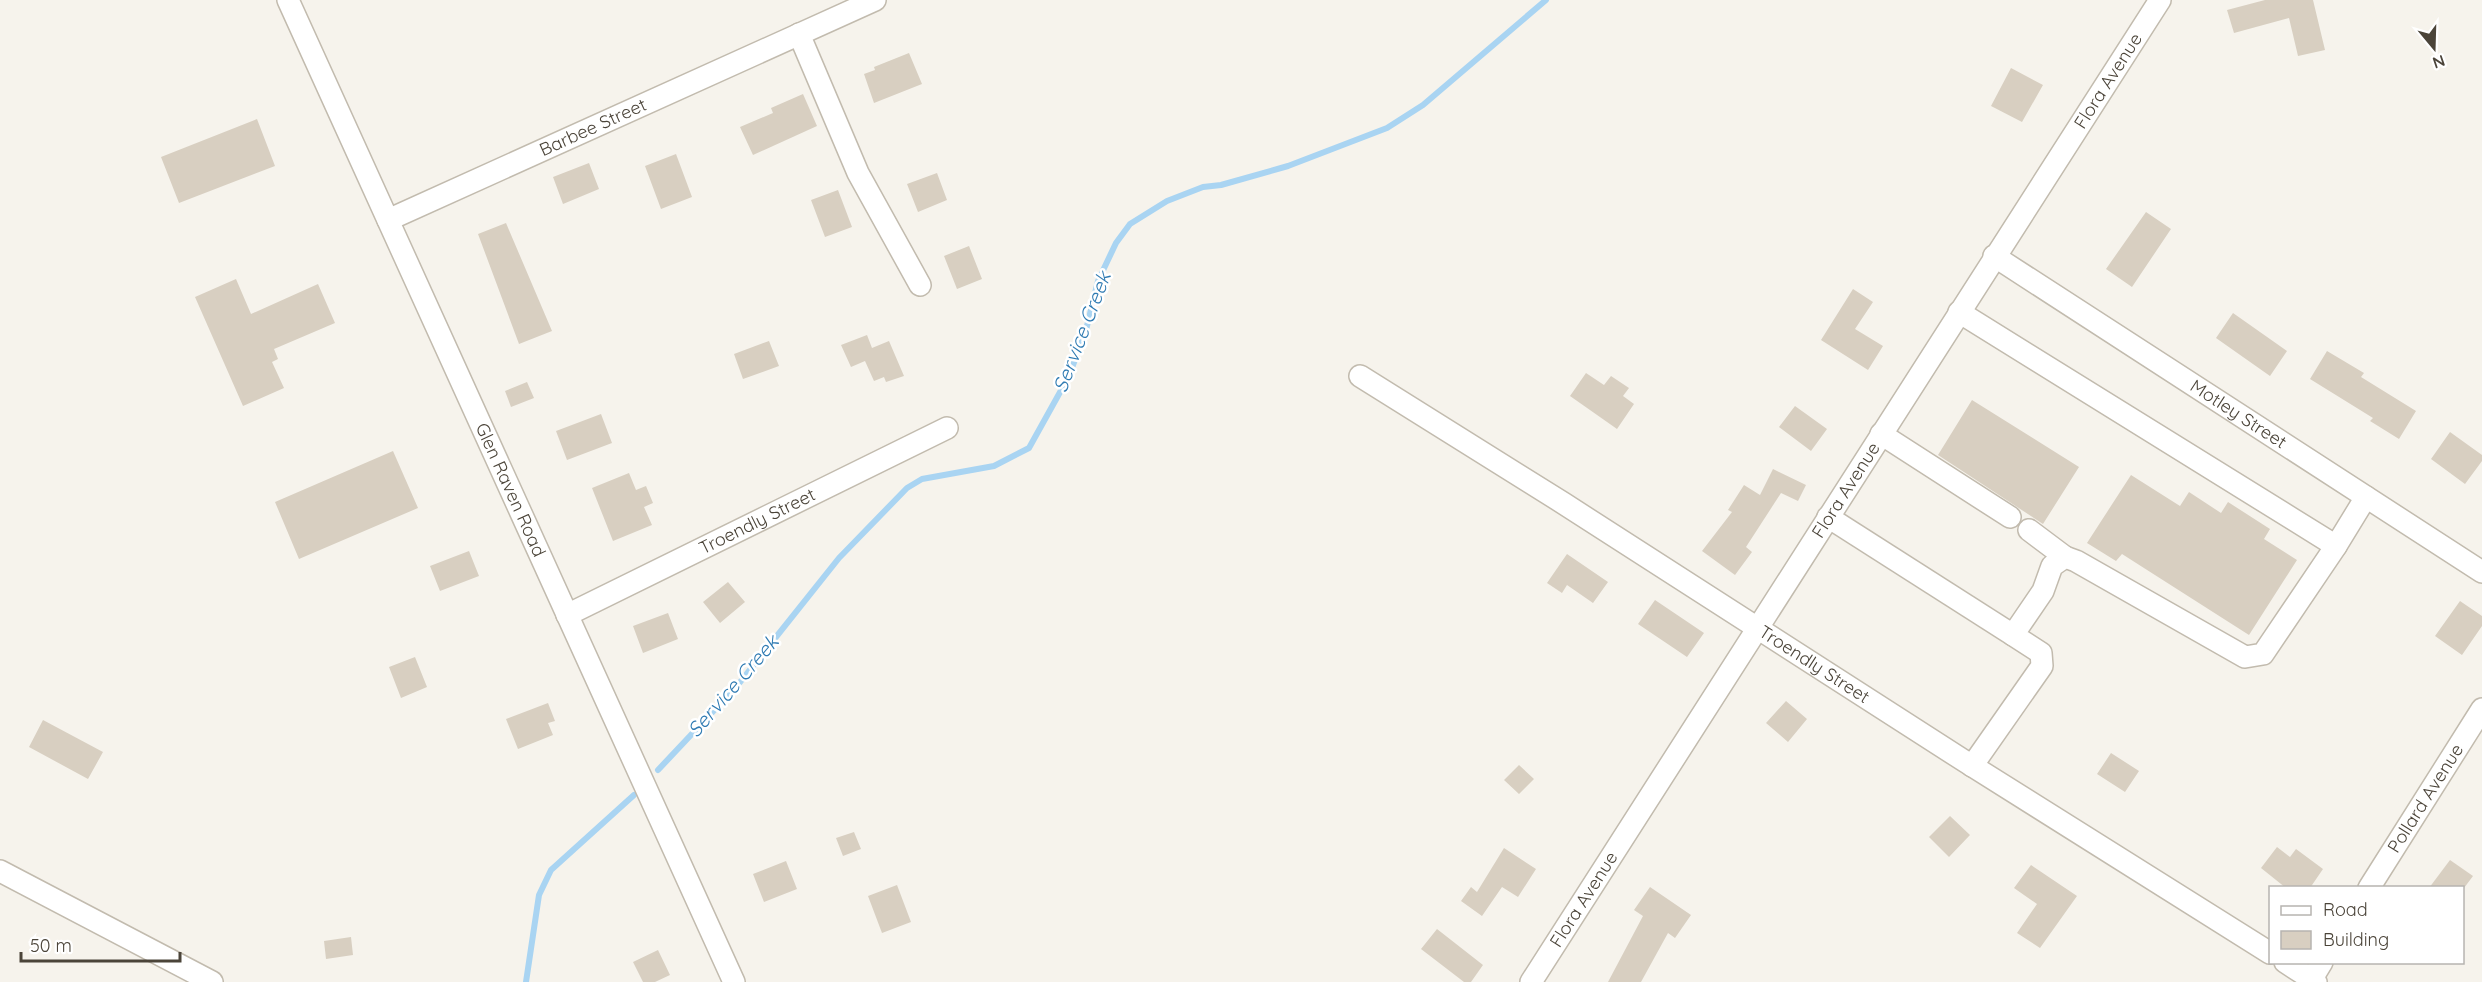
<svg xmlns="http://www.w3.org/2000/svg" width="2482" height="982" viewBox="0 0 2482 982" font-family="Quicksand,sans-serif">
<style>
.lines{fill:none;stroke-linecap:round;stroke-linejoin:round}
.stream{stroke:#a9d4f2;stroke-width:6}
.building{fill:#d8cfc1}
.minor-casing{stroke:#c2bbae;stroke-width:24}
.minor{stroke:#fff;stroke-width:21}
.labels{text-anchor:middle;stroke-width:5;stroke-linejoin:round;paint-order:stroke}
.street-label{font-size:18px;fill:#4b4439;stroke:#fff}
.water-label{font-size:20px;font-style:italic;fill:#2e7ab2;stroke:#fff}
</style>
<rect width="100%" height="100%" fill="#f6f3ec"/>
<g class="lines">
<path class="stream" d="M 658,770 L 737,686 L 839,558 L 907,488 L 922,479 L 994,466 L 1029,448 L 1069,376 L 1086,330 L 1098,281 L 1116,243 L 1130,224 L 1167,201 L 1203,187 L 1221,185 L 1288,166 L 1387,128 L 1423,105 L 1546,0
M 526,982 L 539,895 L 551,870 L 634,795"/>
</g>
<path class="building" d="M 2265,0 L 2313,0 L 2325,50 L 2298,56 L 2289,18 L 2234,33 L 2227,10 Z
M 909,53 L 922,84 L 874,103 L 864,74 L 875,70 L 874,67 Z
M 2011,68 L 2043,85 L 2022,122 L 1991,106 Z
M 803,94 L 817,126 L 753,155 L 740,127 L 773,113 L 771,108 Z
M 257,119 L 275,166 L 179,203 L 161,157 Z
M 676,154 L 692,197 L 661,209 L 645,166 Z
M 589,163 L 599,189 L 563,204 L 553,177 Z
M 937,173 L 947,200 L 918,212 L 907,184 Z
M 838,190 L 852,227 L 825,237 L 811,200 Z
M 2146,212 L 2171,229 L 2132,287 L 2106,269 Z
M 506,223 L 552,331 L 519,344 L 478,234 Z
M 969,246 L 982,279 L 957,289 L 944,256 Z
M 236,279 L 251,314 L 318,284 L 335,323 L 274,349 L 278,359 L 272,362 L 284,388 L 243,406 L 195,297 Z
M 1853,289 L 1873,302 L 1855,329 L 1883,346 L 1868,370 L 1821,340 Z
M 2233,313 L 2287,351 L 2270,376 L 2216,338 Z
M 867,335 L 872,348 L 889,341 L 904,376 L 886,382 L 884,377 L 874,381 L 865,361 L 851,367 L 841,345 Z
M 769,341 L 779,366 L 743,379 L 734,354 Z
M 2327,351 L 2364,373 L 2361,377 L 2416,411 L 2399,439 L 2370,421 L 2373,418 L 2310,379 Z
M 1586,373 L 1604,385 L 1611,376 L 1629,388 L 1623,396 L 1634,404 L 1617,429 L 1570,396 Z
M 527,382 L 534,398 L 511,407 L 505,391 Z
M 1972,400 L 2079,467 L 2043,524 L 1938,455 Z
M 1795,406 L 1827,429 L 1811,451 L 1779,427 Z
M 601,414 L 612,443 L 567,460 L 556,431 Z
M 2450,432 L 2482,455 L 2482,461 L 2465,484 L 2431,459 Z
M 393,451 L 418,508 L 299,559 L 275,502 Z
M 1773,469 L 1806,485 L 1798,501 L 1781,493 L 1746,547 L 1752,552 L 1735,575 L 1702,551 L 1732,512 L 1728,510 L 1744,485 L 1760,495 Z
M 629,473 L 636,490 L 646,486 L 653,503 L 644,507 L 652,525 L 613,541 L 592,488 Z
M 2131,475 L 2180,506 L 2189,492 L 2221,513 L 2228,502 L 2270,529 L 2264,539 L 2297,560 L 2249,635 L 2122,554 L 2116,561 L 2087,543 Z
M 469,551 L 479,576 L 440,591 L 430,566 Z
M 1567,554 L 1608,582 L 1593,603 L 1567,585 L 1562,593 L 1547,583 Z
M 728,582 L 745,602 L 720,623 L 703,602 Z
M 1655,600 L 1704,633 L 1687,657 L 1638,624 Z
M 2460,601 L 2482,616 L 2482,626 L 2462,655 L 2435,636 Z
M 668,613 L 678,639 L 643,653 L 633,626 Z
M 415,657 L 427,687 L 401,698 L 389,667 Z
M 1786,701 L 1807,719 L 1788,742 L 1766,723 Z
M 548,703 L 555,721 L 548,723 L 553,735 L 518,749 L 506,719 Z
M 43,720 L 103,752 L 88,779 L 29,747 Z
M 2111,753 L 2139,771 L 2125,792 L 2097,774 Z
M 1519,765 L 1534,779 L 1519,794 L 1504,780 Z
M 1950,816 L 1970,835 L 1949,857 L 1929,837 Z
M 854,832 L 861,849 L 843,856 L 836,838 Z
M 2277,847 L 2290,857 L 2296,849 L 2323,869 L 2310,888 L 2286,888 L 2261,868 Z
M 1504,848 L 1536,869 L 1518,897 L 1502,887 L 1482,916 L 1461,901 L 1471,887 L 1477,892 Z
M 2450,860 L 2473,876 L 2464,888 L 2429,888 Z
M 786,861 L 797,889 L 764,902 L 753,874 Z
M 2031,865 L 2077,896 L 2040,948 L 2017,933 L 2037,904 L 2014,888 Z
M 897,885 L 911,922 L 882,933 L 868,896 Z
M 1650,887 L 1691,915 L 1675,938 L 1668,933 L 1641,982 L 1608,982 L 1643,916 L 1634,910 Z
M 1437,929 L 1483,965 L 1471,982 L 1464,982 L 1421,949 Z
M 351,937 L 353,955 L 326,959 L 324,941 Z
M 658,950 L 670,975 L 655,982 L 643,982 L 633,962 Z"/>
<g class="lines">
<g class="minor-casing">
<g id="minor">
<path id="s1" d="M 288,0 L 734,982"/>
<path d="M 799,34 L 858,173 L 920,285"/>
<path id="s2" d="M 388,220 L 875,0"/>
<path id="s3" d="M 1994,256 L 2482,572"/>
<path d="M 1959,312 L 2336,546 L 2366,497"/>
<path id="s4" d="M 1360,376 L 1563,503 L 1966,762 L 2270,953"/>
<path d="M 1881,434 L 2010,517"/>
<path d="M 1828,517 L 2013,635"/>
<path d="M 2029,530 L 2065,557"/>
<path id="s5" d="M 567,615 L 947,428"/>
<path d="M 1972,766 L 2042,666 L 2041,653 L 2013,635 L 2043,591 L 2052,566 L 2065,557 L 2076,561 L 2245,657 L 2263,654 L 2336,546"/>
<path d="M 0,871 L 212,982"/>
<path id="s6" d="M 2369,888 L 2482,709"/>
<path d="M 2285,962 L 2316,982"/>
<path id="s7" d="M 1531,982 L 2160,0"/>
<path d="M 2310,982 L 2322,962"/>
</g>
</g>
<use href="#minor" class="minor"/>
</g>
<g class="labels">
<g class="street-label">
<text dy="6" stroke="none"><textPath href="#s7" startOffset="1070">Flora Avenue</textPath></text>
<text dy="6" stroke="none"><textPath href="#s2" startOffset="225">Barbee Street</textPath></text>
<text dy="6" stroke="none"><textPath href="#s3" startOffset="291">Motley Street</textPath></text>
<text dy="6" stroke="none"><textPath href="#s1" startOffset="538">Glen Raven Road</textPath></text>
<text dy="6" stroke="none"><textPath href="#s7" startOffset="584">Flora Avenue</textPath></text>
<text dy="6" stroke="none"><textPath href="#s5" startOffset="212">Troendly Street</textPath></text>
<text dy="6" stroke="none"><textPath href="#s4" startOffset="538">Troendly Street</textPath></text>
<text dy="6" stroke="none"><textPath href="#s6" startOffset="106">Pollard Avenue</textPath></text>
<text dy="6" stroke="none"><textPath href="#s7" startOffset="98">Flora Avenue</textPath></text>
</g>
<g class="water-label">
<text transform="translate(1082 332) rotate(-69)" y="7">Service Creek</text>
<text transform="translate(733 686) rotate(-49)" y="7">Service Creek</text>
</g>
</g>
<rect x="2269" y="886" width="195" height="78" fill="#ffffff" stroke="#b7b4b0" stroke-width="1.5"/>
<rect x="2281" y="906" width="30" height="9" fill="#ffffff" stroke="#b7b4b0" stroke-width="1.5"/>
<text x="2323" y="916" font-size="18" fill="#4b4439">Road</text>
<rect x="2281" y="931" width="30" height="18" fill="#d8cfc1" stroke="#b7b4b0" stroke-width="1.5"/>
<text x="2323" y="946" font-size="18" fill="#4b4439">Building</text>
<g transform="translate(2434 48) rotate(161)" stroke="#ffffff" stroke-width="4.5" paint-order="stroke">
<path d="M0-4.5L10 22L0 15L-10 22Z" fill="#4b4439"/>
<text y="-9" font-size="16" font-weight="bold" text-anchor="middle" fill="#4b4439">N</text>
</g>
<path d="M21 952v9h159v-9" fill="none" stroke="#4b4439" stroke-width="3"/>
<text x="30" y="952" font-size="18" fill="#4b4439" stroke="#ffffff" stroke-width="4.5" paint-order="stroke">50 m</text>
</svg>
